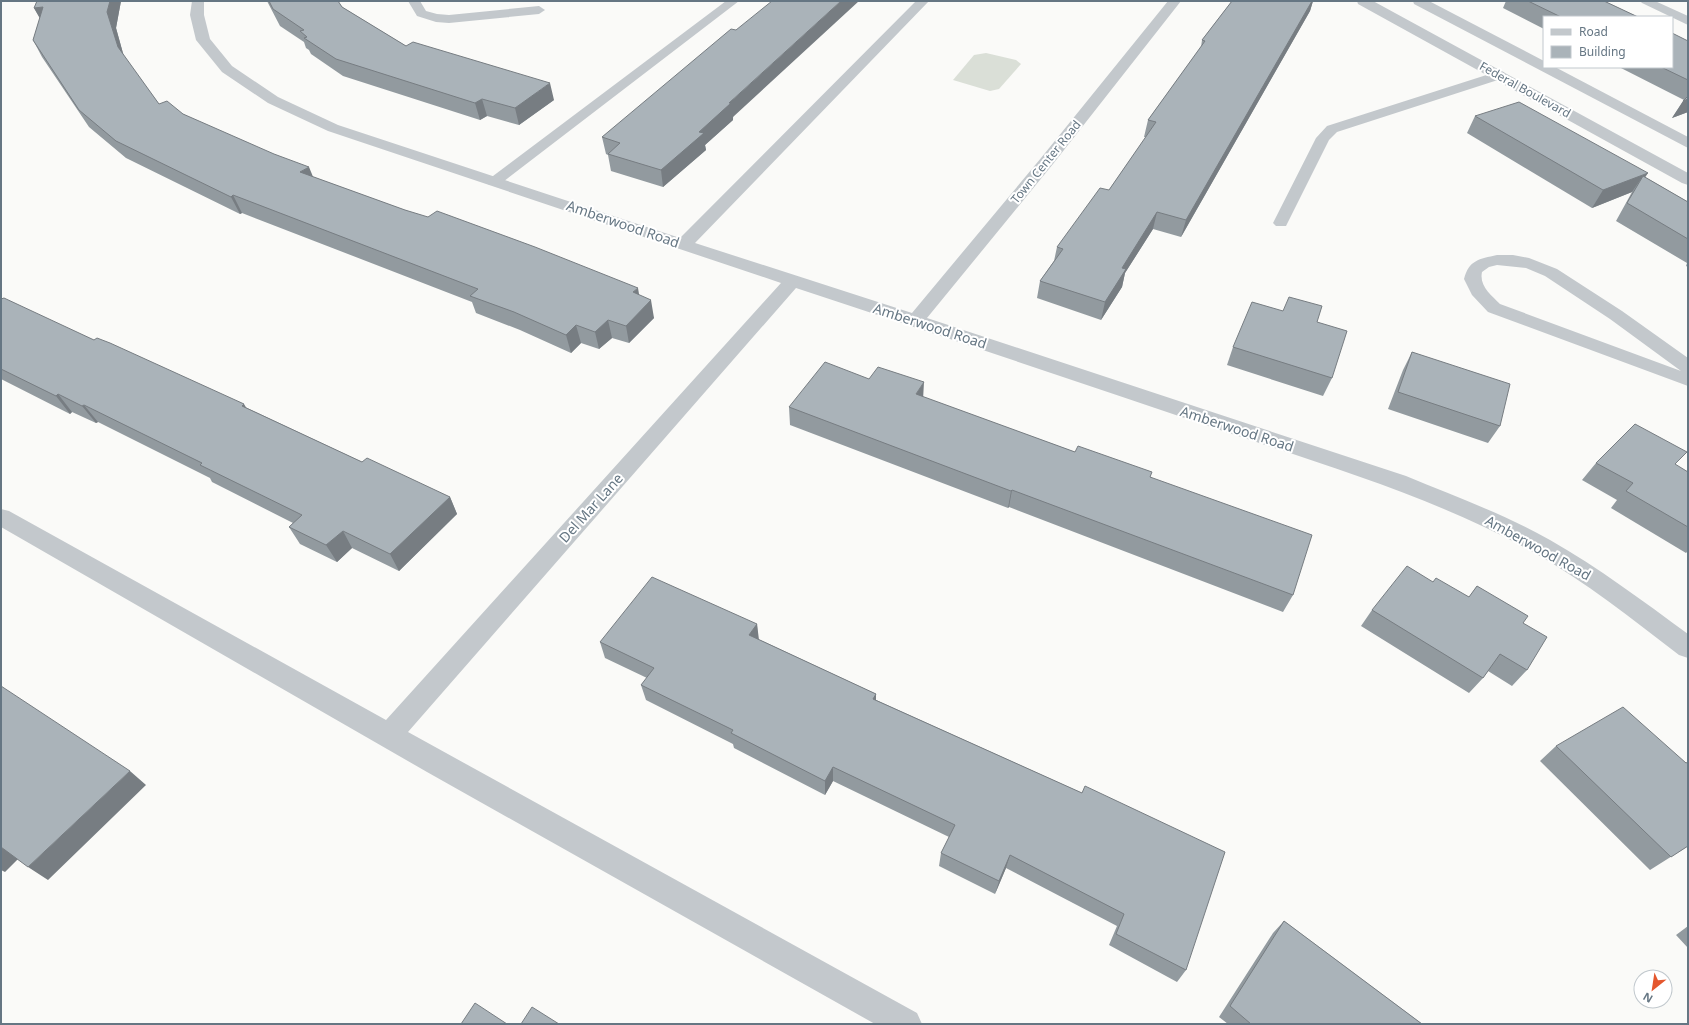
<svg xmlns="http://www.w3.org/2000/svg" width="1689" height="1025" viewBox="0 0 1689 1025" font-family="'Noto Sans',sans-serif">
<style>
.green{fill:#dadfd7}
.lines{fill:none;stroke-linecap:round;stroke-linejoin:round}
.service{fill:#c3c8cc;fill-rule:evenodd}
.minor{fill:#c3c8cc;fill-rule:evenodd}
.wall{fill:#929a9f}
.shaded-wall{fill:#777d82}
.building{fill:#aab3b9;stroke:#777d82}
.labels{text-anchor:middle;stroke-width:4;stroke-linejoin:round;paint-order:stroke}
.far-street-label{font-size:12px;fill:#657683;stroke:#fff}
.street-label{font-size:14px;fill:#657683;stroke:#fff}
</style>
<rect width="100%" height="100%" fill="#fafaf8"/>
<path class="green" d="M 986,53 L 1016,60 L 1021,64 L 999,89 L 990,91 L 953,80 L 974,55 Z"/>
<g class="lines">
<path class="service" d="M 408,1 L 420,1 L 426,11 L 437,14 L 449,15 L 539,6 L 545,10 L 539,14 L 449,23 L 436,22 L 417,16 Z
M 726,1 L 739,1 L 499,185 L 489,185 L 487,182 L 489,179 Z
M 1640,1 L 1655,1 L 1688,16 L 1688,25 L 1642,3 Z
M 1499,71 L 1504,72 L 1505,75 L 1504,78 L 1337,132 L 1329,140 L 1286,226 L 1276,226 L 1273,223 L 1316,138 L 1327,126 Z
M 1497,255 L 1513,255 L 1529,258 L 1557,269 L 1622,311 L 1688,358 L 1688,373 L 1684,372 L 1688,373 L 1688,386 L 1488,312 L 1472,295 L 1464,279 C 1469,260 1479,259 1497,255 ZM 1497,265 L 1526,268 L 1545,276 L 1610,319 L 1681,371 L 1500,304 C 1491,295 1479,286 1482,272 L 1489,267 Z"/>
<path class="minor" d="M 192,1 L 204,1 L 204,15 L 210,39 L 232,66 L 278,97 L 338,125 L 680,238 L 916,1 L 929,1 L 695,243 L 912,313 L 1041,158 L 1168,1 L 1181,1 L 1053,164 L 927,318 L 1406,476 C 1454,496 1504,514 1550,540 C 1599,568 1643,601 1688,634 L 1688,658 L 1679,655 C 1632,619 1586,582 1533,552 C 1436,498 1328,466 1223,431 C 1081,383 939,335 796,288 L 408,732 L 917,1013 L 922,1024 L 875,1024 L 427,772 L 1,527 L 1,509 L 9,511 L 386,720 L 781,283 L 328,131 L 268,103 L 222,72 L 196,40 L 190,15 Z
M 1357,1 L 1373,1 L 1688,173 L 1688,185 L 1682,183 L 1358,4 Z
M 1413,1 L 1429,1 L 1544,61 L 1544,67 L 1555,67 L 1688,137 L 1688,148 L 1414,4 Z"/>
</g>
<path class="wall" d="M 37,1 L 121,1 L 116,28 L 124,57 L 159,104 L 183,114 L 313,177 L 639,295 L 654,318 L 629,343 L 612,338 L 599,349 L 581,343 L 571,353 L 520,330 L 476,313 L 472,302 L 242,213 L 240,214 L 126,158 L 89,127 L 42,57 L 33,40 L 40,18 L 34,8 Z
M 267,1 L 338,1 L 342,7 L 406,46 L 554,100 L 519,125 L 487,116 L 480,120 L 343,76 L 311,54 L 309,50 L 306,48 L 304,42 L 280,26 Z
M 1232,1 L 1313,1 L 1310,11 L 1181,237 L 1153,229 L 1125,273 L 1122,287 L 1101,320 L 1037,298 L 1040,281 L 1054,261 L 1057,247 L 1109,190 L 1146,137 L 1144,137 L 1148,120 L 1201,47 L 1202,40 Z
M 1506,1 L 1604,1 L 1638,17 L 1544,17 L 1544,29 L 1503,8 Z
M 736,30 L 733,120 L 705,145 L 706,150 L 663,187 L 611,171 L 608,155 L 606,154 L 602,137 Z
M 1688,41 L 1688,112 L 1672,118 L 1684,100 L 1619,67 L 1672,67 Z
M 1475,116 L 1645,177 L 1688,202 L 1688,267 L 1686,266 L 1687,263 L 1616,221 L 1632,192 L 1592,208 L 1467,133 Z
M 1,299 L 247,408 L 362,462 L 450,497 L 457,514 L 399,571 L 352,548 L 337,562 L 300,544 L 289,527 L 293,523 L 212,482 L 210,478 L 98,422 L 96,423 L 72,412 L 70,414 L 1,379 Z
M 1317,322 L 1332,378 L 1323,396 L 1227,365 L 1233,347 Z
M 1412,352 L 1500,426 L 1488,443 L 1388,409 L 1403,370 Z
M 869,379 L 923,397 L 1075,452 L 1151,477 L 1293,595 L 1283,612 L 1009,507 L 1008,508 L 790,425 L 789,407 Z
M 1596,463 L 1675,465 L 1688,472 L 1688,551 L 1686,553 L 1611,508 L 1617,500 L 1582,480 Z
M 1433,582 L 1469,597 L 1477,586 L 1523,623 L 1527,670 L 1512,686 L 1488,671 L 1483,678 L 1469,693 L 1361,626 L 1372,610 Z
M 757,624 L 758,639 L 876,694 L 876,700 L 1082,793 L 1186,970 L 1177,982 L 1109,945 L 1117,926 L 1006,868 L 995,894 L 939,866 L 941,853 L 949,837 L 833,781 L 825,795 L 734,748 L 733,744 L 646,700 L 641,685 L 647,678 L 605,658 L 600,642 Z
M 1556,746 L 1688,846 L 1650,870 L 1540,761 Z
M 1284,921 L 1422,1024 L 1228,1024 L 1219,1017 L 1273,933 Z
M 1688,926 L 1688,948 L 1676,935 Z"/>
<path class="shaded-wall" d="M 110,1 L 121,1 L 116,28 L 126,64 L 118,47 L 107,12 Z
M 841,1 L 859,1 L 733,117 L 733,120 L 705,145 L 706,150 L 663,187 L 661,170 L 729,103 Z
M 1312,1 L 1313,1 L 1310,11 L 1181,237 L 1186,220 Z
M 43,7 L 43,24 L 34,8 Z
M 550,83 L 554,100 L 519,125 L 515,108 Z
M 482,99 L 487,116 L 480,120 L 475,103 Z
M 1688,99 L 1688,112 L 1672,118 L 1683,101 Z
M 309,167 L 316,184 L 300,172 Z
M 1648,173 L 1636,191 L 1643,176 L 1632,192 L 1592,208 L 1603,190 Z
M 233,195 L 242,213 L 240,214 L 231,197 Z
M 1157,212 L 1153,229 L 1125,273 L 1122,287 L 1101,320 L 1105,302 L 1122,268 Z
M 638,288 L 641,306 L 633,292 Z
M 651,300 L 654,318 L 629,343 L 626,326 Z
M 608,320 L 612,338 L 599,349 L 595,332 Z
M 576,325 L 581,343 L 571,353 L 566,335 Z
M 924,382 L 923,400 L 916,394 Z
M 58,394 L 72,412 L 70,414 L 56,396 Z
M 244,404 L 255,422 L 242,406 Z
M 84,405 L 98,422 L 96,423 L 82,406 Z
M 1012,490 L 1009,507 L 1008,508 L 1011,491 Z
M 450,497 L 457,514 L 399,571 L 390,554 Z
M 343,531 L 352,548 L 337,562 L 326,545 Z
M 757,624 L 759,640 L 749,635 Z
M 876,694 L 876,709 L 873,699 Z
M 833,767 L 833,781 L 825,795 L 825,781 Z
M 130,771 L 146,785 L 48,880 L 28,867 Z
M 1,847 L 19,858 L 5,872 L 1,870 Z
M 1010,855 L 1006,868 L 995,894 L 999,881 Z"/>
<path class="building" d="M 37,1 L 110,1 L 107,12 L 118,47 L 159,104 L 167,101 L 183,114 L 274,154 L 309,167 L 300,172 L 405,210 L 428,217 L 437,211 L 535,247 L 638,288 L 633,292 L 651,300 L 626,326 L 608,320 L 595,332 L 576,325 L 566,335 L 514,312 L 470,296 L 478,289 L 233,195 L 231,197 L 116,141 L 79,110 L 33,40 L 43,7 L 34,8 Z
M 269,1 L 338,1 L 342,7 L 406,46 L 413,42 L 550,83 L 515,108 L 482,99 L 475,103 L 336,59 L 304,38 L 307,37 L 300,31 L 304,30 L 273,9 Z
M 772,1 L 841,1 L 729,103 L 731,103 L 699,132 L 704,133 L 661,170 L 608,154 L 620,143 L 602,137 L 731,29 L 736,30 Z
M 1232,1 L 1312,1 L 1186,220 L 1157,212 L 1122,268 L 1126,269 L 1105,302 L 1040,281 L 1063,249 L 1057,247 L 1100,188 L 1109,190 L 1156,122 L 1148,120 L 1205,41 L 1202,40 Z
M 1528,1 L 1604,1 L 1638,17 L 1561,17 Z
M 1672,33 L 1688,41 L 1688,80 L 1661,67 L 1672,67 Z
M 1688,96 L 1688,99 L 1683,101 Z
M 1519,102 L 1648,173 L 1603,190 L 1475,116 Z
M 1643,176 L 1688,202 L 1688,239 L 1627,203 Z
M 1289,297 L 1322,306 L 1317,322 L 1347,331 L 1332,378 L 1233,347 L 1252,302 L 1283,311 Z
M 4,298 L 94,340 L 97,338 L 110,343 L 244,404 L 242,406 L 362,462 L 367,458 L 450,497 L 390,554 L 343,531 L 326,545 L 289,527 L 302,515 L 200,465 L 202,463 L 84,405 L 82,406 L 58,394 L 56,396 L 1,369 L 1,299 Z
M 1412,352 L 1510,384 L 1500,426 L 1398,392 Z
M 825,362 L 869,379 L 878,367 L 924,382 L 916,394 L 1075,452 L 1078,446 L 1152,472 L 1150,477 L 1312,535 L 1293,595 L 1012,490 L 1011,491 L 789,407 Z
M 1635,424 L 1687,452 L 1675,464 L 1688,472 L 1688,527 L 1626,491 L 1633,483 L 1596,463 Z
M 1407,566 L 1433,582 L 1436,578 L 1469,597 L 1477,586 L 1528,616 L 1523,623 L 1547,637 L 1527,670 L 1500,654 L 1483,678 L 1372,610 Z
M 652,577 L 757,624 L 749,635 L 876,694 L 873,699 L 1082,793 L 1085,786 L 1225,852 L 1186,970 L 1116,934 L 1124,914 L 1010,855 L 999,881 L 941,853 L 955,825 L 833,767 L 825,781 L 731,733 L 733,730 L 641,685 L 654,668 L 600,642 Z
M 1,686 L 130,771 L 28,867 L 1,847 Z
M 1623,707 L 1686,763 L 1688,762 L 1688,846 L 1671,857 L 1556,746 Z
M 1284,921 L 1422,1024 L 1251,1024 L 1230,1006 Z
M 475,1003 L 507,1024 L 461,1024 Z
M 532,1007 L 559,1024 L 521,1024 Z"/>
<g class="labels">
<g class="far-street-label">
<text transform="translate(1525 90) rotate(29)" y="4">Federal Boulevard</text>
<text transform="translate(1046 162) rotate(-51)" y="4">Town Center Road</text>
</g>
<g class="street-label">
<text transform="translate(623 224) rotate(19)" y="5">Amberwood Road</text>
<text transform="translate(930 326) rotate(18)" y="5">Amberwood Road</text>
<text transform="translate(1237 429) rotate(18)" y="5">Amberwood Road</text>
<text transform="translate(591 508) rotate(-48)" y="5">Del Mar Lane</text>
<text transform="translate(1538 548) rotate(29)" y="5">Amberwood Road</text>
</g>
</g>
<rect width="1689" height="1025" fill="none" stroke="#657683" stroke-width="4"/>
<rect x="1543" y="16" width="130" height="52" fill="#ffffff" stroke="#c1c8cd"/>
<rect x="1551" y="29" width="20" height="6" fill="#c3c8cc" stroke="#c1c8cd"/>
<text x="1579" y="36" font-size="12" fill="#657683">Road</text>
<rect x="1551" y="46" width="20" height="12" fill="#aab3b9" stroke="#c1c8cd"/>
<text x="1579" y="56" font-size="12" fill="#657683">Building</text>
<g transform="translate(1653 989) rotate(210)"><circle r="19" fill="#ffffff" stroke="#c1c8cd"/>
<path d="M0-3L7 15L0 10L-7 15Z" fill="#e4572e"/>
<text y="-6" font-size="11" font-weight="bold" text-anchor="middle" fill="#657683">N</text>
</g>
</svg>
